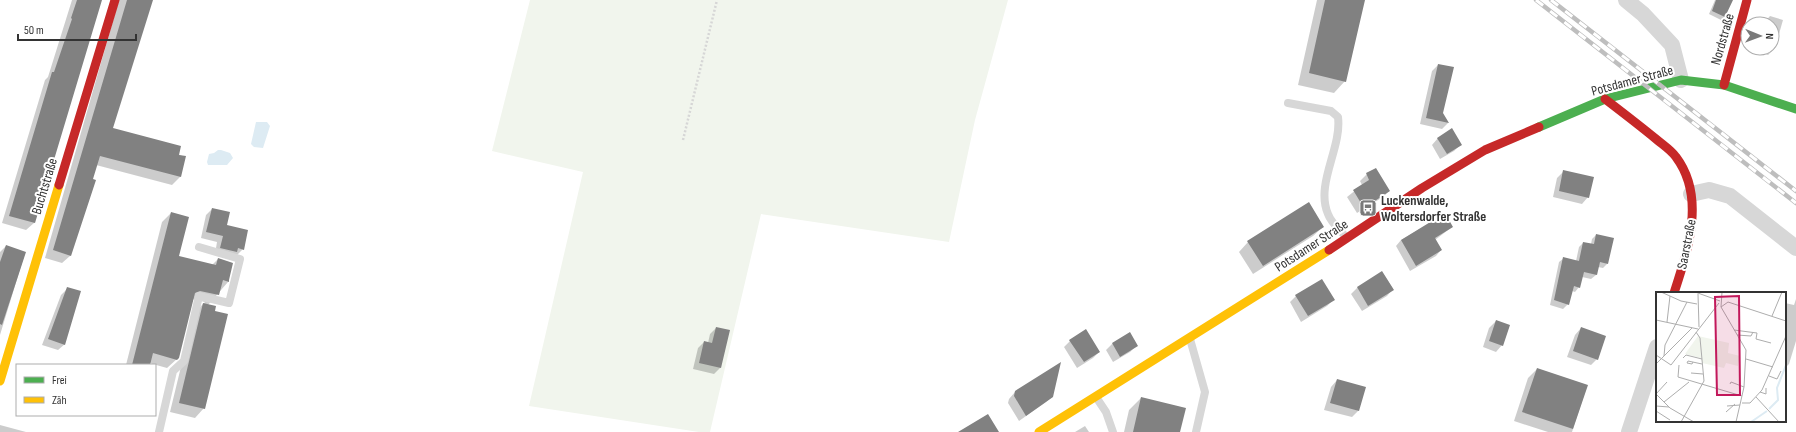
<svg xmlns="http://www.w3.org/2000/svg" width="1796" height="432" viewBox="0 0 1796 432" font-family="'Sofia Sans Condensed',sans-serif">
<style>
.green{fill:#f1f5ed}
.water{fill:#ddebf3}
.shadow{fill:#0003}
.building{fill:#818181}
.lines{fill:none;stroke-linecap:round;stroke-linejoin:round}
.path{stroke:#d6d6d6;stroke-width:2.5;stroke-dasharray:2 2;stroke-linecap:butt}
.lane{stroke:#d7d7d7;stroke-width:8}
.street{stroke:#d7d7d7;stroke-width:16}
.fast{stroke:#4caf50;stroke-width:9}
.slow{stroke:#ffc107;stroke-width:9}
.jam{stroke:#c62828;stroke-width:9}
.rail-casing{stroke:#bebebe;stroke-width:4.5}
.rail{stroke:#fff;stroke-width:3;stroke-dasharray:9;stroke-linecap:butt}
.labels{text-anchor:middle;stroke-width:4;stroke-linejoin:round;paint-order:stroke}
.street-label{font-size:14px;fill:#333;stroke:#fff}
.poi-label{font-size:14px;font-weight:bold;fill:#333;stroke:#fff;text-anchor:start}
.inset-river{fill:none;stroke:#ddebf3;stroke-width:2}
.inset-road{fill:none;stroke:#adadad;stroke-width:1}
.view{fill:#c2185b;fill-opacity:0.15;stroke:#c2185b;stroke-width:2}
.inset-edge{fill:none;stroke:#333;stroke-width:2}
</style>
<rect width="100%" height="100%" fill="#fff"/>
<path class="green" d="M 530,0 L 1008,0 L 975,120 L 949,242 L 761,214 L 710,432 L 699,432 L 529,406 L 583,172 L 492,151 Z"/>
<path class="water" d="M 256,122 L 267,122 L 270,126 L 263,148 L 254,147 L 251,144 Z
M 218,150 L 221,150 L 230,153 L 233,158 L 227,165 L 208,165 L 207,162 L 209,154 L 214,153 Z"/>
<path class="shadow" d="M 72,0 L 101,0 L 34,223 L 26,230 L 2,223 L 45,80 L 48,77 Z
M 119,0 L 152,0 L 112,129 L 185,157 L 180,177 L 172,185 L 96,165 L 70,256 L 62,263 L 45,258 Z
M 1317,0 L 1364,0 L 1345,81 L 1334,93 L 1298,85 Z
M 1715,0 L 1727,0 L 1724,17 L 1721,20 L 1709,14 Z
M 1770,16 L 1783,20 L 1775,48 L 1768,55 L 1755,51 L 1756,48 L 1772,48 L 1772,24 L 1763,24 Z
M 1438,65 L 1442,113 L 1448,123 L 1442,129 L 1420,124 L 1432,71 Z
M 1438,138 L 1461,144 L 1454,151 L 1440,159 L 1432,145 Z
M 1564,171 L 1588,197 L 1582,204 L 1553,197 L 1557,178 Z
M 1367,174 L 1389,191 L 1383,197 L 1357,213 L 1347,197 L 1362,185 L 1360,181 Z
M 212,209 L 243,249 L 236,256 L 215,254 L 217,242 L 201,238 L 206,215 Z
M 171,213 L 178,257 L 212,265 L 218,259 L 228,282 L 208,305 L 213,312 L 204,408 L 195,418 L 170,412 L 194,313 L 205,302 L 192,299 L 178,358 L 167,368 L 149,363 L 149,365 L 126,365 L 162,222 Z
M 1445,214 L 1452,227 L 1435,240 L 1441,250 L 1436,256 L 1410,271 L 1396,246 L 1401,240 Z
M 1323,227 L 1313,236 L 1253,274 L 1239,252 L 1248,242 Z
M 1596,235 L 1607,264 L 1603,268 L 1598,267 L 1596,275 L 1591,279 L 1582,277 L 1579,287 L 1575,292 L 1572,291 L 1568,304 L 1563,309 L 1550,305 L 1559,262 L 1564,258 L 1576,261 L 1579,247 L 1583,243 L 1591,244 L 1592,239 Z
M 6,246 L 25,253 L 0,335 L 0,252 Z
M 1382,272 L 1393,289 L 1387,296 L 1362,311 L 1351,294 L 1357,288 Z
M 67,289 L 65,344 L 58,350 L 42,345 L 61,295 Z
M 1296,296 L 1333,300 L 1327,306 L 1301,322 L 1290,302 Z
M 1796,299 L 1796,341 L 1789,364 L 1785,368 L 1785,303 L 1794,305 Z
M 1496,321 L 1502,345 L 1496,352 L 1483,347 L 1489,328 Z
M 716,328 L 720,368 L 714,374 L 693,369 L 698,348 L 704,342 L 708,343 L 710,334 Z
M 1581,328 L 1597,359 L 1591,365 L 1567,357 L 1575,335 Z
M 1130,334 L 1137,345 L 1130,352 L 1113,362 L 1106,350 L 1112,344 Z
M 1070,341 L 1099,352 L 1093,358 L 1077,368 L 1064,347 Z
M 1537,369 L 1587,386 L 1572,432 L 1548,432 L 1514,421 L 1528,378 Z
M 1337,380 L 1358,411 L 1352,417 L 1324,410 L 1331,387 Z
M 1015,392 L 1053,396 L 1046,402 L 1019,421 L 1008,403 L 1009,399 Z
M 1141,398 L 1179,432 L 1124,432 L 1129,410 Z
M 0,425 L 26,432 L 0,432 Z
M 1085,426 L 1089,432 L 1075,432 Z"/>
<path class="building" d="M 77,0 L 102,0 L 35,223 L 9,216 L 52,72 L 54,72 L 72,19 L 71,18 Z
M 127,0 L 153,0 L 113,128 L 181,146 L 179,155 L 186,156 L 181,177 L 100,156 L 93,179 L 96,180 L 71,256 L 53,250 Z
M 1325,0 L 1365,0 L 1346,82 L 1309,73 Z
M 1716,0 L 1733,0 L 1725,17 L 1712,11 Z
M 1438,64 L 1454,67 L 1443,113 L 1449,123 L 1426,118 Z
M 1452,128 L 1462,145 L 1447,154 L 1437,138 Z
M 1376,168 L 1390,191 L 1364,208 L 1353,190 L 1369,180 L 1366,173 Z
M 1563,170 L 1594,177 L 1589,198 L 1559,191 Z
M 1309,202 L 1324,227 L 1263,266 L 1247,241 Z
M 212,208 L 230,212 L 227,225 L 248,230 L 244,250 L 238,248 L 237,252 L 220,248 L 223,236 L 206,232 Z
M 171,212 L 189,217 L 179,256 L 216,265 L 218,258 L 233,263 L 229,280 L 229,282 L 223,280 L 219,295 L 200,291 L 195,293 L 179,358 L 177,360 L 153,353 L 150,365 L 132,365 Z
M 1445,213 L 1453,227 L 1435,238 L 1442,250 L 1416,266 L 1401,240 Z
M 1596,234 L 1614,238 L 1608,264 L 1600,262 L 1597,275 L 1584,272 L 1580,288 L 1574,286 L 1569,305 L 1554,300 L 1563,257 L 1579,261 L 1583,242 L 1594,244 Z
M 6,245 L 26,252 L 2,325 L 0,324 L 0,262 Z
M 1382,271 L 1394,290 L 1368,306 L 1357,287 Z
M 1322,279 L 1335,300 L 1308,316 L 1295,295 Z
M 67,287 L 81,291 L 65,345 L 48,339 Z
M 203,303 L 216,306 L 215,311 L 228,314 L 205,409 L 179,403 Z
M 1496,320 L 1510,325 L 1503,346 L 1489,341 Z
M 716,327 L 730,330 L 721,368 L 699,363 L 704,341 L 712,343 Z
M 1581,327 L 1606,336 L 1598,360 L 1573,351 Z
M 1086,329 L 1100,352 L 1084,362 L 1069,340 Z
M 1130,332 L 1138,346 L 1120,357 L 1112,343 Z
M 1061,362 L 1053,397 L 1026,416 L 1014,396 L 1015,391 Z
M 1537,368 L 1588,385 L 1573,429 L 1522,412 Z
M 1337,379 L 1366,387 L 1359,411 L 1330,403 Z
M 1141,397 L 1186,408 L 1180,432 L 1133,432 Z
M 988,414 L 999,432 L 958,432 Z"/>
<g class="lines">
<path class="path" d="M 683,140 L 717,0"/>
<path class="lane" d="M 1288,103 L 1331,111 L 1338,117 C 1342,148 1315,184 1328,214 C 1331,223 1341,231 1347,238
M 1190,339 L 1205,392 L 1196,432
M 1096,397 L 1106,412 L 1113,432
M 159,432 L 173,371 L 184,361 L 199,296 L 229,303 L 240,259 L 199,247"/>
<path class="street" d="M 1626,0 L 1643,14 L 1672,45 L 1681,80
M 1691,194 L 1709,190 L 1730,196 L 1796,248
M 1629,432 L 1657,347"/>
<path class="fast" d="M 1539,127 L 1605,99 L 1681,80 L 1724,85 L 1796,109"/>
<path class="slow" d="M 0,381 L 59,185
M 1039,432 L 1329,250"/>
<path class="jam" d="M 1724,85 L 1747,0
M 1605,99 C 1622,112 1639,125 1656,139 C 1663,145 1671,150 1676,157 C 1706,197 1688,250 1674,293
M 59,185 L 115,0
M 1329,250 L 1422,188 L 1485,150 L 1539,127"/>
<g class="rail-casing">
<path id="rail" d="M 1536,0 L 1796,203
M 1551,0 L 1796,191"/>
</g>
<use href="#rail" class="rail"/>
</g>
<defs>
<g id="bus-square" transform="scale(0.9)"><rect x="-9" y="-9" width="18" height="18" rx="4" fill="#7a7a7a" stroke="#fff"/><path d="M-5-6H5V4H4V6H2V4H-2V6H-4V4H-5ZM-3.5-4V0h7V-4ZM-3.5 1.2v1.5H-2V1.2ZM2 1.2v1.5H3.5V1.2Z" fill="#fff"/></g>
</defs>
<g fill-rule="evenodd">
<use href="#bus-square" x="1368" y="208"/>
</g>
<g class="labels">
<g class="street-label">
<text transform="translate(1722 39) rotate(-74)" y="5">Nordstraße</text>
<text transform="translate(1632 80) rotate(-15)" y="5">Potsdamer Straße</text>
<text transform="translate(44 186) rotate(-73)" y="5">Buchtstraße</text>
<text transform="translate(1686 244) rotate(-79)" y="5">Saarstraße</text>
<text transform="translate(1311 245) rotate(-33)" y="5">Potsdamer Straße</text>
</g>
<g class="poi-label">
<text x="1381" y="205">Luckenwalde,<tspan x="1381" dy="16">Woltersdorfer Straße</tspan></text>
</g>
</g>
<g transform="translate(1656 292)">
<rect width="130" height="130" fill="#fff"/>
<path d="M 42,44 L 73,51 L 72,61 L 84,64 L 82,74 L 70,71 L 68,76 L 46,71 L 45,66 L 29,62 Z" fill="#f1f5ed"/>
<path class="inset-river" d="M 113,117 L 122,108 L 121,96 L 130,73M 95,130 L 111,119"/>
<path class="inset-road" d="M 5,0 L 25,9 L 41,12M 39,0 L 64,9M 66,0 L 65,15 L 90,58 L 88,95 L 80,130M 42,2 L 43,35M 65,15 L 72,10 L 130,29M 116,24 L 126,0M 0,28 L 42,37M 11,30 L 14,4M 78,38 L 101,41 L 100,47 L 115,51M 81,43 L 95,44 L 97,40M 0,63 L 15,73 L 63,11M 8,64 L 9,53 L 31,10M 27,66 L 30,63 L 46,67M 90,67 L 117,75M 37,70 L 36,72 L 31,71 L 32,69 L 46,72M 0,72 L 36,36M 23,73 L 22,85 L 86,104M 35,81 L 47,82M 113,84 L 121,87 L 125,79M 74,92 L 75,90 L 88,95M 104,100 L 110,102 L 110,96M 0,102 L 11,90M 0,102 L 14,116 L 38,130M 100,105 L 123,130M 8,110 L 33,90M 86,111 L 94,111 L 106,98 L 130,44M 0,114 L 13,115M 71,114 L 84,113M 0,119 L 14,128M 70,120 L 79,112M 25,130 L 48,89 L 44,46 L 40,40"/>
<path class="view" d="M 83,4 L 84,103 L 61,103 L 59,5 Z"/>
<rect width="130" height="130" class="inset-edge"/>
</g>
<rect x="16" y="364" width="140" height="52" fill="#ffffff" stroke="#adadad"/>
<rect x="24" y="377" width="20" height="6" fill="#4caf50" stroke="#adadad"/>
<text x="52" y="384" font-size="12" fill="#333333">Frei</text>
<rect x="24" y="397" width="20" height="6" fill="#ffc107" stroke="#adadad"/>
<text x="52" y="404" font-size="12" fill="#333333">Zäh</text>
<g transform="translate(1760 36) rotate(91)"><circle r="19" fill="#ffffff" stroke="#adadad"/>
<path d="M0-3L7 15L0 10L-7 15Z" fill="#7a7a7a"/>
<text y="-6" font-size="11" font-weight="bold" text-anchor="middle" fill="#333333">N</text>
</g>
<path d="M18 34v6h118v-6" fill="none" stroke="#333333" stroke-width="2"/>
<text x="24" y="34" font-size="12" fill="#333333" stroke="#ffffff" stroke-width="3" paint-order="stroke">50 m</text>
</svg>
